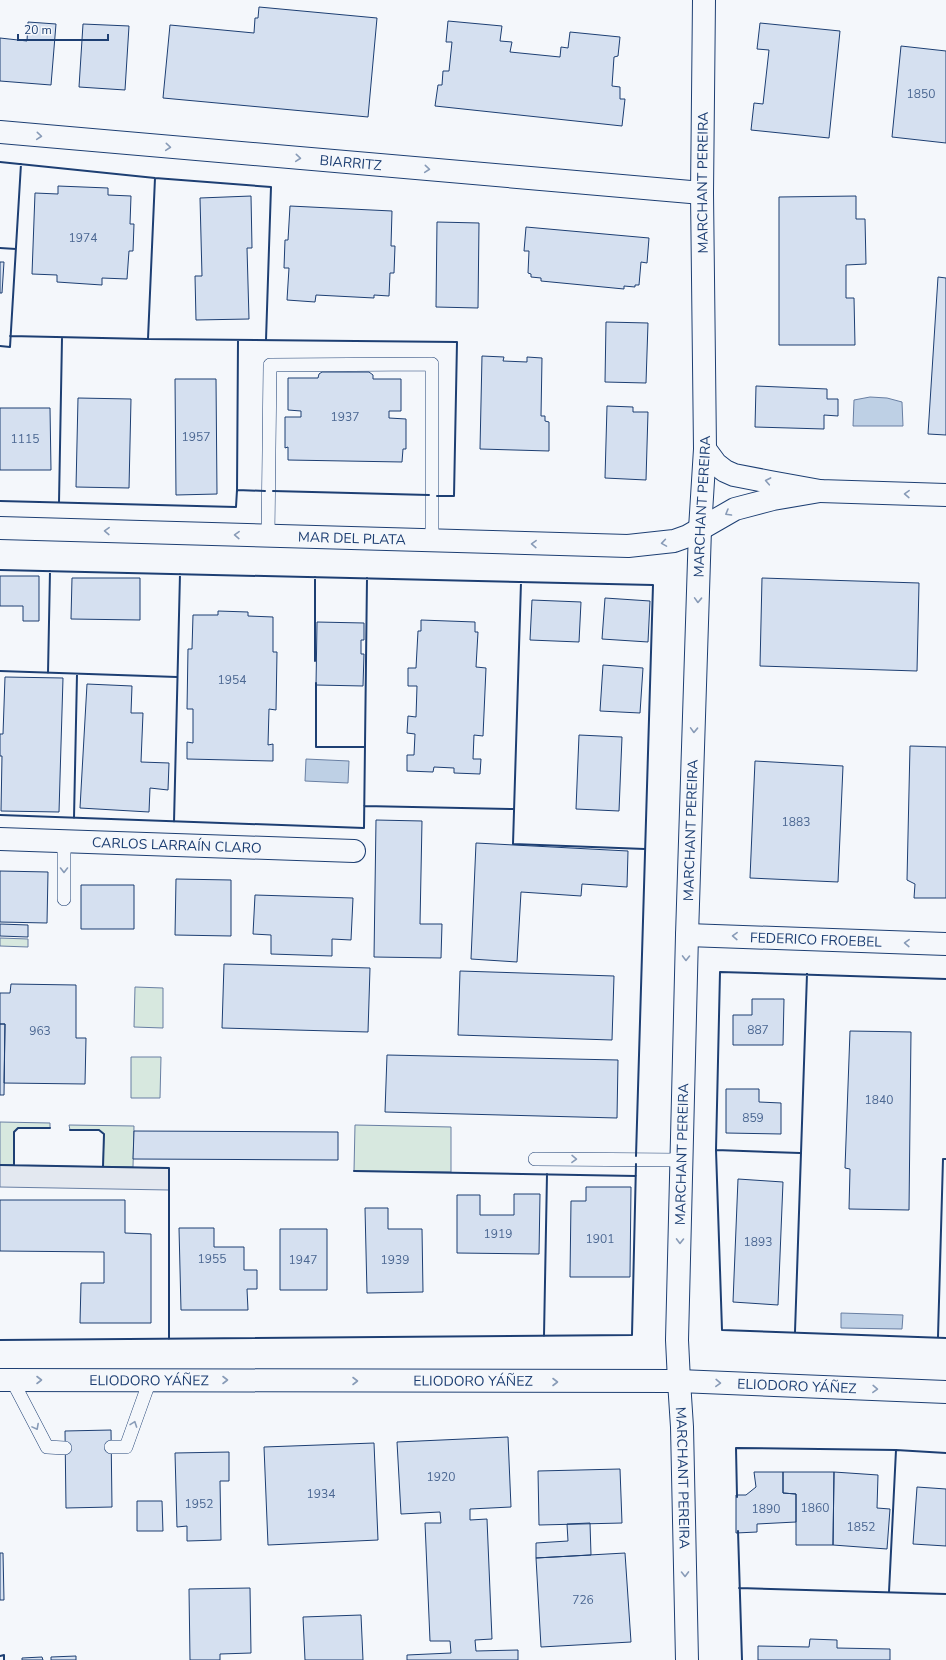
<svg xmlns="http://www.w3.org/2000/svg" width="946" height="1660" viewBox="0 0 946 1660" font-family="'Nunito Sans',sans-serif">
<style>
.green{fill:#d7e8df;stroke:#687fa3}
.parking{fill:#e3e8f0;stroke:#687fa3}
.water{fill:#bed0e5;stroke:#687fa3}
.building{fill:#d5e0f0;stroke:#1d3f73}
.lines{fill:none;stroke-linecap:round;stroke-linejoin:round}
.service-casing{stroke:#1d3f73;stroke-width:14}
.minor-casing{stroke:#1d3f73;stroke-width:24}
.tertiary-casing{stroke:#1d3f73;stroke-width:24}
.primary-casing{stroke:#1d3f73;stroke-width:24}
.service{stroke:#f4f7fb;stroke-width:13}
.minor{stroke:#f4f7fb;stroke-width:22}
.tertiary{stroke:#f4f7fb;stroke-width:22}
.primary{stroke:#f4f7fb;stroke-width:22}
.wall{stroke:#1d3f73;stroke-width:2}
.oneway{stroke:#889bb7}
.labels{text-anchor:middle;stroke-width:3;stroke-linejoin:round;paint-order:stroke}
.number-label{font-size:12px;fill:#4b6792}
.street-label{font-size:14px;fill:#1d3f73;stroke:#f4f7fb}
</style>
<rect width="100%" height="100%" fill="#f4f7fb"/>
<path class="green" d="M 0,938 L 28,939 L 28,947 L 0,946 Z
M 135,987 L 163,988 L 163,1028 L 134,1027 Z
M 131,1057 L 161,1057 L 160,1098 L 131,1098 Z
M 0,1122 L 50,1123 L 50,1128 L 18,1128 L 14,1132 L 14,1165 L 0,1165 Z
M 69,1125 L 134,1126 L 133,1167 L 103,1167 L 104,1134 L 99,1130 L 70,1130 Z
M 355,1125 L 451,1127 L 451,1172 L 354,1171 Z"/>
<path class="parking" d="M 0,1165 L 169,1168 L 169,1190 L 0,1187 Z"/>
<path class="water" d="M 870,397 L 887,398 L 902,402 L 903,426 L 853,426 L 854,400 Z
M 306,759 L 349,761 L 348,783 L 305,781 Z
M 841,1313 L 903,1315 L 902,1329 L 841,1328 Z"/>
<path class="building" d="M 259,7 L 377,18 L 368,117 L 163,98 L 170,25 L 254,33 L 255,18 L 258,18 Z
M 448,21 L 502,26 L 500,41 L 512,42 L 510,52 L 560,57 L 561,47 L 568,48 L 570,32 L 620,37 L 618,56 L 614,57 L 612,86 L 620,87 L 620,99 L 625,99 L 622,126 L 435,106 L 438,85 L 442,85 L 443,71 L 449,71 L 452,42 L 446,42 Z
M 28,22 L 56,24 L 51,85 L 0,81 L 0,38 L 27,41 Z
M 760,23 L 840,31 L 829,138 L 751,130 L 754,103 L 763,104 L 769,50 L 757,49 Z
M 83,24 L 129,26 L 125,90 L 79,87 Z
M 901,46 L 946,51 L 946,143 L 892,137 Z
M 58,186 L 108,188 L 108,195 L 131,196 L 130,224 L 134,224 L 133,251 L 129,251 L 127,279 L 102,278 L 102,285 L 57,282 L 57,275 L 32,274 L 35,193 L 58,194 Z
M 251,196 L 252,248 L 247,248 L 249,319 L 196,320 L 195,276 L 202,276 L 200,198 Z
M 856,196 L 856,219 L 865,219 L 866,264 L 846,265 L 846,298 L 854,298 L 855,345 L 779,345 L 779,197 Z
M 290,206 L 392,211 L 391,246 L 395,246 L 394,273 L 390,273 L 389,296 L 374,295 L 374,298 L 316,295 L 315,302 L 287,300 L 289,268 L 284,268 L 285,240 L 288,240 Z
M 437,222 L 479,223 L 478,308 L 436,307 Z
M 526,227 L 649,238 L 647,263 L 641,262 L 639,285 L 635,285 L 635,287 L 624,286 L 624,289 L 541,281 L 541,278 L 531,277 L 531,274 L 528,273 L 529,251 L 524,251 Z
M 0,262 L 4,262 L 2,293 L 0,293 Z
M 938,277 L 946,278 L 946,435 L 928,434 Z
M 606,322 L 648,323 L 646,383 L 605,382 Z
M 482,356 L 504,357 L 503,361 L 527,362 L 527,357 L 542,358 L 541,416 L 545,416 L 545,421 L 549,422 L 549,451 L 480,449 Z
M 322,372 L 369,372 L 373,375 L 373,379 L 401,379 L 401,411 L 389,411 L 389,418 L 406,419 L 406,449 L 403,449 L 402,462 L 288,460 L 288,447 L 285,448 L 285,417 L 301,417 L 301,411 L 288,410 L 288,378 L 318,378 L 319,374 Z
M 175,379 L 216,379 L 217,494 L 176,495 Z
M 756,386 L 827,389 L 827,399 L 838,399 L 838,416 L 824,415 L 824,429 L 755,427 Z
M 78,398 L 131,399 L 129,488 L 76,487 Z
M 607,406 L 633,407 L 633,412 L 648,412 L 646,480 L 605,478 Z
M 0,408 L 50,408 L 51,470 L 0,470 Z
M 0,576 L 39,576 L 39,621 L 23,621 L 23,606 L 0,606 Z
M 72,578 L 140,578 L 140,620 L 71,619 Z
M 762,578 L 919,583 L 917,671 L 760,666 Z
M 605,598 L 650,601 L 648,642 L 602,639 Z
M 532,600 L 581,602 L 579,642 L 530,640 Z
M 218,611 L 248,612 L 248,616 L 273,617 L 273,652 L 277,652 L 276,710 L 269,709 L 268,745 L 273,744 L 273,761 L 187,759 L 187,742 L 193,743 L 193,709 L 187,709 L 188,649 L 192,649 L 193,615 L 218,615 Z
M 421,620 L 475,622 L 475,632 L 478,632 L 476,667 L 486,668 L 483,736 L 474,735 L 473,759 L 481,759 L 480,774 L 454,773 L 454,768 L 434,767 L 433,772 L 407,771 L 407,755 L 414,755 L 415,734 L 407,733 L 408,716 L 416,717 L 417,686 L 408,686 L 408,668 L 416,668 L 418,631 L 421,631 Z
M 317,622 L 364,623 L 364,640 L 361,640 L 361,654 L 364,654 L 363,686 L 316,685 Z
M 603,665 L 643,668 L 640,713 L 600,711 Z
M 5,677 L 63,678 L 59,812 L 1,811 L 2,756 L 0,756 L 0,734 L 3,734 Z
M 87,684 L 132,686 L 131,713 L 143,713 L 141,762 L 169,763 L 168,790 L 150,788 L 149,812 L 80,808 Z
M 579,735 L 622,737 L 619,811 L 576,809 Z
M 910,746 L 946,747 L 946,898 L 914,898 L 915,884 L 907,880 Z
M 755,761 L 843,766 L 838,882 L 750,878 Z
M 376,820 L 422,821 L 420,924 L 442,924 L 441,958 L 374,957 Z
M 476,843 L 628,851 L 627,887 L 582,884 L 581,896 L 521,892 L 517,962 L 471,959 Z
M 0,871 L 48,872 L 47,923 L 0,922 Z
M 176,879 L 231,880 L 231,936 L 175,935 Z
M 81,885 L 134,885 L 134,929 L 81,929 Z
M 255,895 L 353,898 L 351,940 L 332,939 L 332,956 L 271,954 L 271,935 L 253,934 Z
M 0,924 L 28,925 L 28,937 L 0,936 Z
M 224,964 L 370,968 L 368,1032 L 222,1028 Z
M 460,971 L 614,976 L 612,1040 L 458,1035 Z
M 11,984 L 76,985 L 76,1038 L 86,1038 L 85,1084 L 4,1083 L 5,1024 L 0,1024 L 0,993 L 10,993 Z
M 752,999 L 784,999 L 783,1045 L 733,1045 L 733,1015 L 752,1015 Z
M 0,1024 L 5,1024 L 4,1095 L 0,1095 Z
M 850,1031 L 911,1032 L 909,1210 L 849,1209 L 850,1169 L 845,1168 Z
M 387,1055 L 618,1060 L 617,1118 L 385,1112 Z
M 726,1089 L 759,1089 L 759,1102 L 781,1103 L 781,1134 L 726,1133 Z
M 134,1131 L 338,1132 L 338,1160 L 133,1159 Z
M 738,1179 L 783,1182 L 778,1305 L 733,1302 Z
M 586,1187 L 631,1187 L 630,1277 L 570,1277 L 571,1201 L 586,1201 Z
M 514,1194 L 540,1194 L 539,1254 L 457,1253 L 457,1195 L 480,1195 L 480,1215 L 514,1215 Z
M 0,1200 L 125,1200 L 125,1233 L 151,1234 L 151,1323 L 80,1323 L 81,1283 L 104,1283 L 104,1252 L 0,1251 Z
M 365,1208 L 388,1208 L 388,1229 L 422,1229 L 423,1292 L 367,1293 Z
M 179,1228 L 214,1228 L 214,1247 L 244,1247 L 244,1270 L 257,1270 L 257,1289 L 247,1289 L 248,1310 L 181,1310 Z
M 280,1229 L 327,1229 L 327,1290 L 280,1290 Z
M 111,1430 L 112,1507 L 66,1508 L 65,1431 Z
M 508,1437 L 511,1507 L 470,1509 L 470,1520 L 487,1519 L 492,1639 L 475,1640 L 476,1651 L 518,1650 L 518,1660 L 407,1660 L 407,1655 L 451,1653 L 450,1641 L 430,1641 L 425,1523 L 441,1523 L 440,1512 L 401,1514 L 397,1442 Z
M 374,1443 L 378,1540 L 268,1545 L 264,1447 Z
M 229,1452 L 229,1481 L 220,1481 L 221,1540 L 187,1541 L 187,1526 L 177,1527 L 175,1453 Z
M 620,1469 L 622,1523 L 539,1525 L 538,1471 Z
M 754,1472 L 783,1472 L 783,1493 L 796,1494 L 796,1522 L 757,1524 L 757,1532 L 736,1533 L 736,1495 L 746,1495 L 756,1487 Z
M 783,1472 L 834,1472 L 833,1545 L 796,1545 L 796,1494 L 783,1493 Z
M 834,1472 L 878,1475 L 877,1508 L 890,1509 L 887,1549 L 833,1545 Z
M 917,1487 L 946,1489 L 946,1546 L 913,1544 Z
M 137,1501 L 162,1501 L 163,1531 L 137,1531 Z
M 590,1523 L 591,1555 L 536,1558 L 536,1543 L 568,1541 L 567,1524 Z
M 0,1553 L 3,1553 L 4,1600 L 0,1600 Z
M 625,1553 L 631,1642 L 541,1647 L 536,1558 Z
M 250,1588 L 251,1653 L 220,1654 L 220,1660 L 190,1660 L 189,1589 Z
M 361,1615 L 363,1660 L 305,1660 L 303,1617 Z
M 810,1639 L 837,1640 L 837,1648 L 890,1649 L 890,1660 L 758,1660 L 758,1646 L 809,1647 Z
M 76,1656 L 76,1660 L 51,1660 L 51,1657 Z
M 42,1657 L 43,1660 L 22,1660 L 22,1658 Z"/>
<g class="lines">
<g class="service-casing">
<path id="service" d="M 268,536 L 270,365 L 432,364 L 432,541
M 64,899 L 64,841
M 535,1159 L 682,1160
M 12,1380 L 47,1447 L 65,1448
M 111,1447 L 126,1447 L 150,1380"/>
</g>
<g class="minor-casing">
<g id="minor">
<path id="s1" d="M 0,132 L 702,193"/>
<path d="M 705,449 L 716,464 L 725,471 L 734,475 L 770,482 L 820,491 L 946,495"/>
<path id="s2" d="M 0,528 L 628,546 L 674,541 L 688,536 L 735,509 L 773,499 L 820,491"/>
<path id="s3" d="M 0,839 L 354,851"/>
<path id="s4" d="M 687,935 L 946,944"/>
<path id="s5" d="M 679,1381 L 677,1340 L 687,935 L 700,529 L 705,449 L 702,193 L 704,0"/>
</g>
</g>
<g class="tertiary-casing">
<g id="tertiary">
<path id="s6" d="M 679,1381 L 682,1427 L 687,1660"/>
</g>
</g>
<g class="primary-casing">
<g id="primary">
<path id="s7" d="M 0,1380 L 679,1381 L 946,1392"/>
</g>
</g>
<use href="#service" class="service"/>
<use href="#minor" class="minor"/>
<use href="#tertiary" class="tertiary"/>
<use href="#primary" class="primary"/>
<path class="wall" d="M 0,162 L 155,178 L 271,187 L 266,340
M 0,248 L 16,249
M 10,336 L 148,339 L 457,342 L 454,496 L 437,496
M 148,339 L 155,178
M 0,346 L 10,347 L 21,164
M 273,491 L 429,495
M 237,492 L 238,340
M 0,501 L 236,507 L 237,490 L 265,491
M 59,502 L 62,338
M 0,570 L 653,585 L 636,1156
M 315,577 L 315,661
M 521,582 L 513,844 L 645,849
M 0,671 L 177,677
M 48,673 L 50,571
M 316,683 L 316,747 L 365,747
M 364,806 L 513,809
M 0,815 L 364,828 L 367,578
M 74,818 L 77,674
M 174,822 L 180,574
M 946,979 L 720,972 L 716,1150 L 722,1330 L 946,1338
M 70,1130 L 99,1130 L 104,1134 L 103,1167
M 716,1150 L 800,1153
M 0,1165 L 169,1168 L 169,1339
M 14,1165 L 14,1132 L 18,1128 L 50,1128
M 354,1171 L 636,1176
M 795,1332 L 807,974
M 544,1336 L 547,1174
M 938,1337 L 943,1159 L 946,1159
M 0,1340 L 632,1335 L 636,1164
M 737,1497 L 736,1448 L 896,1450 L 946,1453
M 738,1531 L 742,1660
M 739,1588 L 946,1594
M 889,1592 L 896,1450
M 0,1656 L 4,1655 L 4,1660"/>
</g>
<defs><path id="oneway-chevron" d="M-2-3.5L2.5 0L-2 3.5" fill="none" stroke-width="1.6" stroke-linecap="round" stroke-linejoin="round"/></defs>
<g class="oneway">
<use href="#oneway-chevron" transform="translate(39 136) rotate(5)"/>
<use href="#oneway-chevron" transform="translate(168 147) rotate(5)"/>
<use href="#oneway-chevron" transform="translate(298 158) rotate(5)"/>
<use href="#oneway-chevron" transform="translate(427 169) rotate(5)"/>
<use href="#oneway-chevron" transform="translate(768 481) rotate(-169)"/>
<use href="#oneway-chevron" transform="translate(907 494) rotate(-178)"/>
<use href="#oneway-chevron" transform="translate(728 513) rotate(150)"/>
<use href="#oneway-chevron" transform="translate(107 531) rotate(-178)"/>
<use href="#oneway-chevron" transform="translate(237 535) rotate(-178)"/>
<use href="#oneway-chevron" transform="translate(664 543) rotate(171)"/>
<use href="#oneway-chevron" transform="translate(534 544) rotate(-178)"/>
<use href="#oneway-chevron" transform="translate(698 600) rotate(92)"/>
<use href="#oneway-chevron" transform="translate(694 730) rotate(92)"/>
<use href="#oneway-chevron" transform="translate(64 870) rotate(90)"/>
<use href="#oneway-chevron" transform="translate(735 936) rotate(-178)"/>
<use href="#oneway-chevron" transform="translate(907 943) rotate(-178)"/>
<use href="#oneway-chevron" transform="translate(686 958) rotate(91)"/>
<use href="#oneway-chevron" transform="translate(574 1159) rotate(1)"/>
<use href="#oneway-chevron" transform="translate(680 1241) rotate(91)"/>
<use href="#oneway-chevron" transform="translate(39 1380)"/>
<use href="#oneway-chevron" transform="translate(225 1380)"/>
<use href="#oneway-chevron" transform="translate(355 1381)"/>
<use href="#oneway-chevron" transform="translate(555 1382)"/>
<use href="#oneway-chevron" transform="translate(718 1383) rotate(2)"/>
<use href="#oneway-chevron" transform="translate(875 1389) rotate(2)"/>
<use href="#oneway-chevron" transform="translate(134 1424) rotate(-70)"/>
<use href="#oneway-chevron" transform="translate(36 1427) rotate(62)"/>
<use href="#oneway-chevron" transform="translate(685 1574) rotate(89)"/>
</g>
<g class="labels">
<g class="number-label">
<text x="921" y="98">1850</text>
<text x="83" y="242">1974</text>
<text x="345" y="421">1937</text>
<text x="196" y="441">1957</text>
<text x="25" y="443">1115</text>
<text x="232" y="684">1954</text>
<text x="796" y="826">1883</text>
<text x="758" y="1034">887</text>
<text x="40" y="1035">963</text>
<text x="879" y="1104">1840</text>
<text x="753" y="1122">859</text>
<text x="498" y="1238">1919</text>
<text x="600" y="1243">1901</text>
<text x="758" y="1246">1893</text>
<text x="212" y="1263">1955</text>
<text x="303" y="1264">1947</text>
<text x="395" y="1264">1939</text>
<text x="441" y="1481">1920</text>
<text x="321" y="1498">1934</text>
<text x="199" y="1508">1952</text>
<text x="815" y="1512">1860</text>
<text x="766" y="1513">1890</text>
<text x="861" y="1531">1852</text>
<text x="583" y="1604">726</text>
</g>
<g class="street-label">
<text dy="5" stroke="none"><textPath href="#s1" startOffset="352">BIARRITZ</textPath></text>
<text dy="5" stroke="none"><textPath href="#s5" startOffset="1199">MARCHANT PEREIRA</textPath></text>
<text dy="5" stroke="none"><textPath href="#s5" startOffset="875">MARCHANT PEREIRA</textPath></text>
<text dy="5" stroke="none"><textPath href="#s2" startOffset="352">MAR DEL PLATA</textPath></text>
<text dy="5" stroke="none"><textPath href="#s5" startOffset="551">MARCHANT PEREIRA</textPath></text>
<text dy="5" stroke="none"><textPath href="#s3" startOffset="177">CARLOS LARRAÍN CLARO</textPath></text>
<text dy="5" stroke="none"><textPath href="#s4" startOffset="129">FEDERICO FROEBEL</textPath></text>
<text dy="5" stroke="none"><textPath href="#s5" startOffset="227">MARCHANT PEREIRA</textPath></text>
<text dy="5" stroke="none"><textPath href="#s7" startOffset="149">ELIODORO YÁÑEZ</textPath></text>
<text dy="5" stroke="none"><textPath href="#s7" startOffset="473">ELIODORO YÁÑEZ</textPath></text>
<text dy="5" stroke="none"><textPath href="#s7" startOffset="797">ELIODORO YÁÑEZ</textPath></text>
<text dy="5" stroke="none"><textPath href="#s6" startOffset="97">MARCHANT PEREIRA</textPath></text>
</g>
</g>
<path d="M18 34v6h90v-6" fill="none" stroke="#1d3f73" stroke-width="2"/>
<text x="24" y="34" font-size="12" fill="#1d3f73" stroke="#f4f7fb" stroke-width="3" paint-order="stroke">20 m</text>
</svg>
